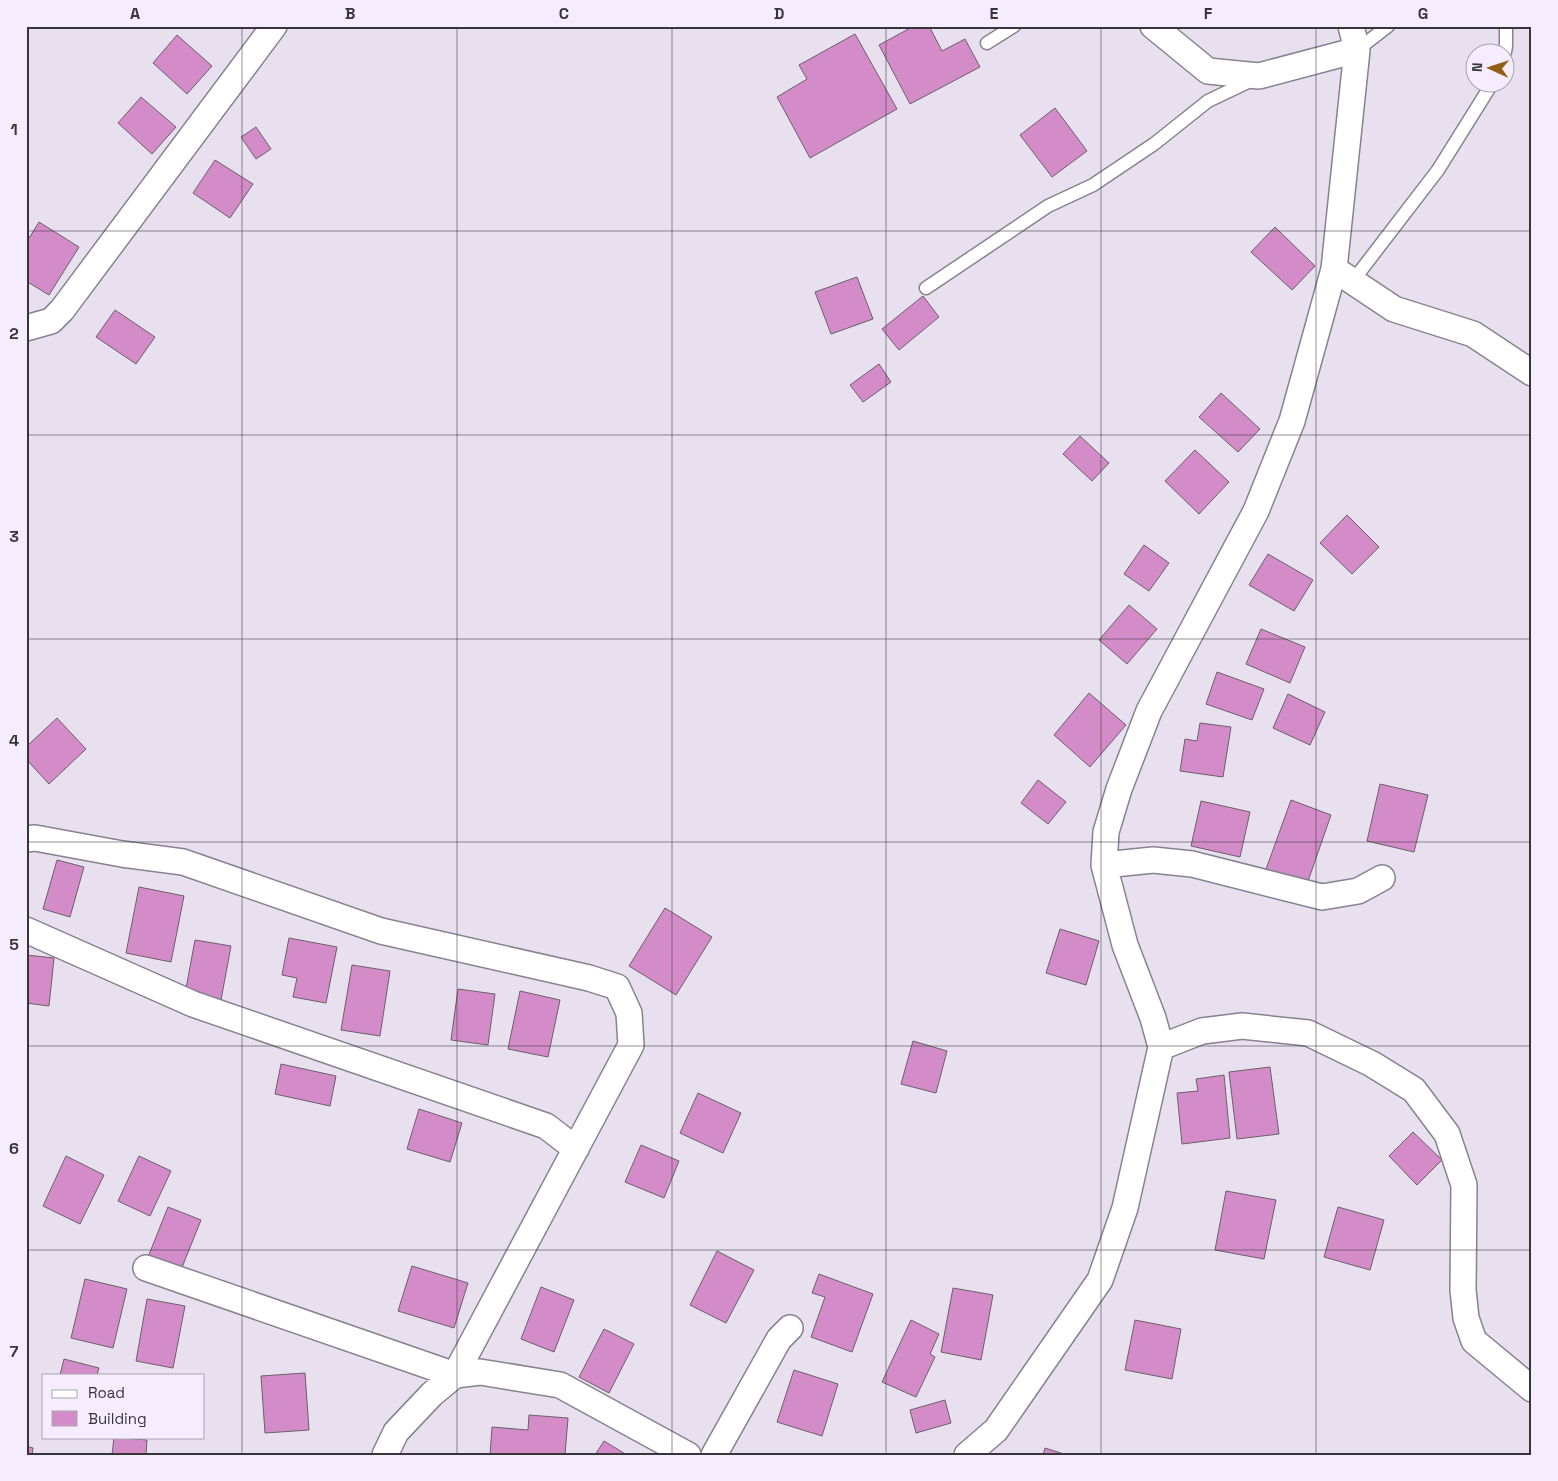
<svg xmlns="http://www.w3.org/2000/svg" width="1558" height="1481" viewBox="0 0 1558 1481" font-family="'Space Grotesk',sans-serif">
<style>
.building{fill:#d48cc9;stroke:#6b5f69}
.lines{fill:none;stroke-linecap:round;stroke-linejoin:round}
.service-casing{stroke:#88818f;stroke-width:15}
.minor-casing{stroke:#88818f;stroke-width:28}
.path{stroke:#9b95a0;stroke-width:3;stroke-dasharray:5 2.5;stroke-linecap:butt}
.service{stroke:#fff;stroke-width:12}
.minor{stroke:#fff;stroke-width:25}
.grid{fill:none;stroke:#37343a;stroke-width:1;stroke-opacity:0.55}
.neatline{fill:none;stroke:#37343a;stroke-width:2}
.grid-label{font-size:16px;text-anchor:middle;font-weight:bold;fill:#37343a}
</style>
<rect width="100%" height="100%" fill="#e8e0ef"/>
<path class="building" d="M 914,26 L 929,26 L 942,51 L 965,39 L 980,67 L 910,104 L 879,45 Z
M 855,34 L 897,109 L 810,158 L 777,97 L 807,79 L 799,65 Z
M 177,35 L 212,66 L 187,94 L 153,63 Z
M 141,97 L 176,127 L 152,154 L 118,123 Z
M 1055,108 L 1087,151 L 1052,177 L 1020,135 Z
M 256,127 L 271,149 L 256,159 L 241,137 Z
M 215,160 L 253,184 L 230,218 L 193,193 Z
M 39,222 L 79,247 L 49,295 L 26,281 L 26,243 Z
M 1275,227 L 1315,266 L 1292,290 L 1251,252 Z
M 857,277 L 873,319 L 831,334 L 815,292 Z
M 923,296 L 939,317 L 899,350 L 882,329 Z
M 115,310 L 155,337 L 136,364 L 96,337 Z
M 879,364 L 891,382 L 863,402 L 850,385 Z
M 1221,393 L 1260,429 L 1238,452 L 1199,417 Z
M 1080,436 L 1109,463 L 1092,481 L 1063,454 Z
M 1195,450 L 1229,482 L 1199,514 L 1165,481 Z
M 1347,515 L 1379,547 L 1352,574 L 1320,543 Z
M 1144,545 L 1169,563 L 1149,591 L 1124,574 Z
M 1268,554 L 1313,580 L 1294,611 L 1249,585 Z
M 1129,605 L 1157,629 L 1127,664 L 1099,640 Z
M 1261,629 L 1305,647 L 1290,683 L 1246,664 Z
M 1217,672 L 1264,689 L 1252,720 L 1206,704 Z
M 1089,693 L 1126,725 L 1090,767 L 1054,735 Z
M 1288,694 L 1325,712 L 1310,745 L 1273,728 Z
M 57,718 L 86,749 L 49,784 L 26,759 L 26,747 Z
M 1200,723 L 1231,727 L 1223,777 L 1180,771 L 1185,739 L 1197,741 Z
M 1038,780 L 1066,802 L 1048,824 L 1021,803 Z
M 1380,784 L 1428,795 L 1414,852 L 1367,841 Z
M 1291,800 L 1331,815 L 1306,887 L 1265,872 Z
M 1201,801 L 1250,812 L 1240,857 L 1191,846 Z
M 57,860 L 84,867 L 70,917 L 43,909 Z
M 139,887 L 184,896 L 171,962 L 126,953 Z
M 665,908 L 712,937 L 676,995 L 629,966 Z
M 1060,929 L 1099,941 L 1086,985 L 1046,973 Z
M 289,938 L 337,947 L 326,1003 L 293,997 L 297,978 L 282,975 Z
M 195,940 L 231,946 L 221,1000 L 185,994 Z
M 26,955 L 54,958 L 49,1006 L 26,1003 Z
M 352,965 L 390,971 L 380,1036 L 341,1030 Z
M 458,989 L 495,994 L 488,1045 L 451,1040 Z
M 520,991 L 560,1000 L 548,1057 L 508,1049 Z
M 913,1041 L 947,1051 L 936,1093 L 901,1084 Z
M 281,1064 L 336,1076 L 330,1106 L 275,1094 Z
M 1270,1067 L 1279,1134 L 1237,1139 L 1229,1072 Z
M 1224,1075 L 1230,1138 L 1182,1144 L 1177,1093 L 1198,1091 L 1196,1079 Z
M 698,1093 L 741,1113 L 723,1153 L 680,1133 Z
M 419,1109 L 462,1123 L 450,1162 L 407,1149 Z
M 1413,1132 L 1442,1160 L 1417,1185 L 1389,1156 Z
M 641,1145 L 679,1161 L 664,1198 L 625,1182 Z
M 66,1156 L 104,1175 L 80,1224 L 43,1206 Z
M 139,1156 L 171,1171 L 150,1216 L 118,1201 Z
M 1226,1191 L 1276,1200 L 1264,1259 L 1215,1250 Z
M 168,1207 L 201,1220 L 181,1270 L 148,1257 Z
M 1338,1207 L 1384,1220 L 1370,1270 L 1324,1257 Z
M 717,1251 L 754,1270 L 726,1323 L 690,1305 Z
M 412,1266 L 468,1283 L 454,1328 L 398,1311 Z
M 819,1274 L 873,1294 L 852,1352 L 811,1337 L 825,1297 L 812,1293 Z
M 85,1279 L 127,1289 L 113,1348 L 71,1338 Z
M 541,1287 L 574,1300 L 554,1352 L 521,1339 Z
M 953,1288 L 993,1295 L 981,1360 L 941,1352 Z
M 147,1299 L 185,1306 L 173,1368 L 136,1361 Z
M 911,1320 L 939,1334 L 930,1354 L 935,1357 L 916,1397 L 882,1382 Z
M 1135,1320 L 1181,1329 L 1172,1379 L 1125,1370 Z
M 604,1329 L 634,1344 L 609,1393 L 579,1377 Z
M 64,1359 L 99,1368 L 97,1375 L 60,1375 Z
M 794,1370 L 838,1384 L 822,1436 L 777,1422 Z
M 305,1373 L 309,1430 L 265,1433 L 261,1376 Z
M 945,1400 L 951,1423 L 916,1433 L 910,1410 Z
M 529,1415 L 568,1418 L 565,1455 L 490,1455 L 492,1427 L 528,1430 Z
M 114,1437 L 147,1440 L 146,1455 L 112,1455 Z
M 604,1441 L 627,1455 L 595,1455 Z
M 26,1446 L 33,1448 L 32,1455 L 26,1455 Z
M 1045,1448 L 1067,1455 L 1043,1455 Z"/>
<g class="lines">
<g class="service-casing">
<path id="service" d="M 987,43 L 1014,26
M 1357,50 L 1388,26
M 1505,52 L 1506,46 L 1506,26
M 1352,282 L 1438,170 L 1493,82
M 926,288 L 1048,206 L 1093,185 L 1154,144 L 1208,101 L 1252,80"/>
</g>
<g class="minor-casing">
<path id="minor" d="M 1153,26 L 1208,71 L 1259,76 L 1357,50
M 1334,269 L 1394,309 L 1473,334 L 1532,373
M 26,328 L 51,321 L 62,310 L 274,26
M 26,839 L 35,838 L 122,854 L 183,862 L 381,931 L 589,978 L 617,987 L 629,1013 L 631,1045 L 455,1375 L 146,1268
M 1104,865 L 1153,860 L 1192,864 L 1322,897 L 1358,891 L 1382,878
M 26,930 L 193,1004 L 546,1126 L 576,1149
M 1161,1047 L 1202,1031 L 1242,1026 L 1308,1033 L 1372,1064 L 1414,1090 L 1447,1134 L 1464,1185 L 1463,1290 L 1466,1318 L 1474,1341 L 1532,1389
M 385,1455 L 396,1432 L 432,1394 L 455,1375 L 480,1372 L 560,1385 L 688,1455
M 714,1455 L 779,1339 L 790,1328
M 967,1455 L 996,1430 L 1100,1280 L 1125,1208 L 1161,1047 L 1153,1018 L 1125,945 L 1104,865 L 1106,832 L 1119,789 L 1149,711 L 1256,511 L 1292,421 L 1334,269 L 1357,50 L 1351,26"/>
</g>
<path class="path" d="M 824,27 L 826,26"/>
<use href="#service" class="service"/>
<use href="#minor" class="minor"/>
</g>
<path class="grid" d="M 242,26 L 242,1455M 457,26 L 457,1455M 672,26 L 672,1455M 886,26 L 886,1455M 1101,26 L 1101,1455M 1316,26 L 1316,1455M 26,231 L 1532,231M 26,435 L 1532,435M 26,639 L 1532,639M 26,842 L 1532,842M 26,1046 L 1532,1046M 26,1250 L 1532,1250"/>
<rect width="1558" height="1481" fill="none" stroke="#f5edfd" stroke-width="55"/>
<rect x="42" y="1374" width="162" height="65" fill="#f5edfd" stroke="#a9a3af"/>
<rect x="52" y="1390" width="25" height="8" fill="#ffffff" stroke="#a9a3af"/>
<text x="88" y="1398" font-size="15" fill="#37343a">Road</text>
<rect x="52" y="1411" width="25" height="15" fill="#d48cc9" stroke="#a9a3af"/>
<text x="88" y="1424" font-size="15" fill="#37343a">Building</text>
<g transform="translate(1490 68) rotate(273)"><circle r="24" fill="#f5edfd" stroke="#a9a3af"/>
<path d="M0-4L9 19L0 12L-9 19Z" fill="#945e15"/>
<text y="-8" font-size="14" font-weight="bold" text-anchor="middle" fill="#37343a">N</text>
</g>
<rect x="28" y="28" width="1502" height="1426" class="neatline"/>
<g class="grid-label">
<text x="135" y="19">A</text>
<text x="350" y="19">B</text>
<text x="564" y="19">C</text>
<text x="779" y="19">D</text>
<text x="994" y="19">E</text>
<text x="1208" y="19">F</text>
<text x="1423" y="19">G</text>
<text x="14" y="135">1</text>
<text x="14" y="339">2</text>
<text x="14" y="542">3</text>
<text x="14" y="746">4</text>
<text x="14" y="950">5</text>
<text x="14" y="1154">6</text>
<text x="14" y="1357">7</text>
</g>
</svg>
